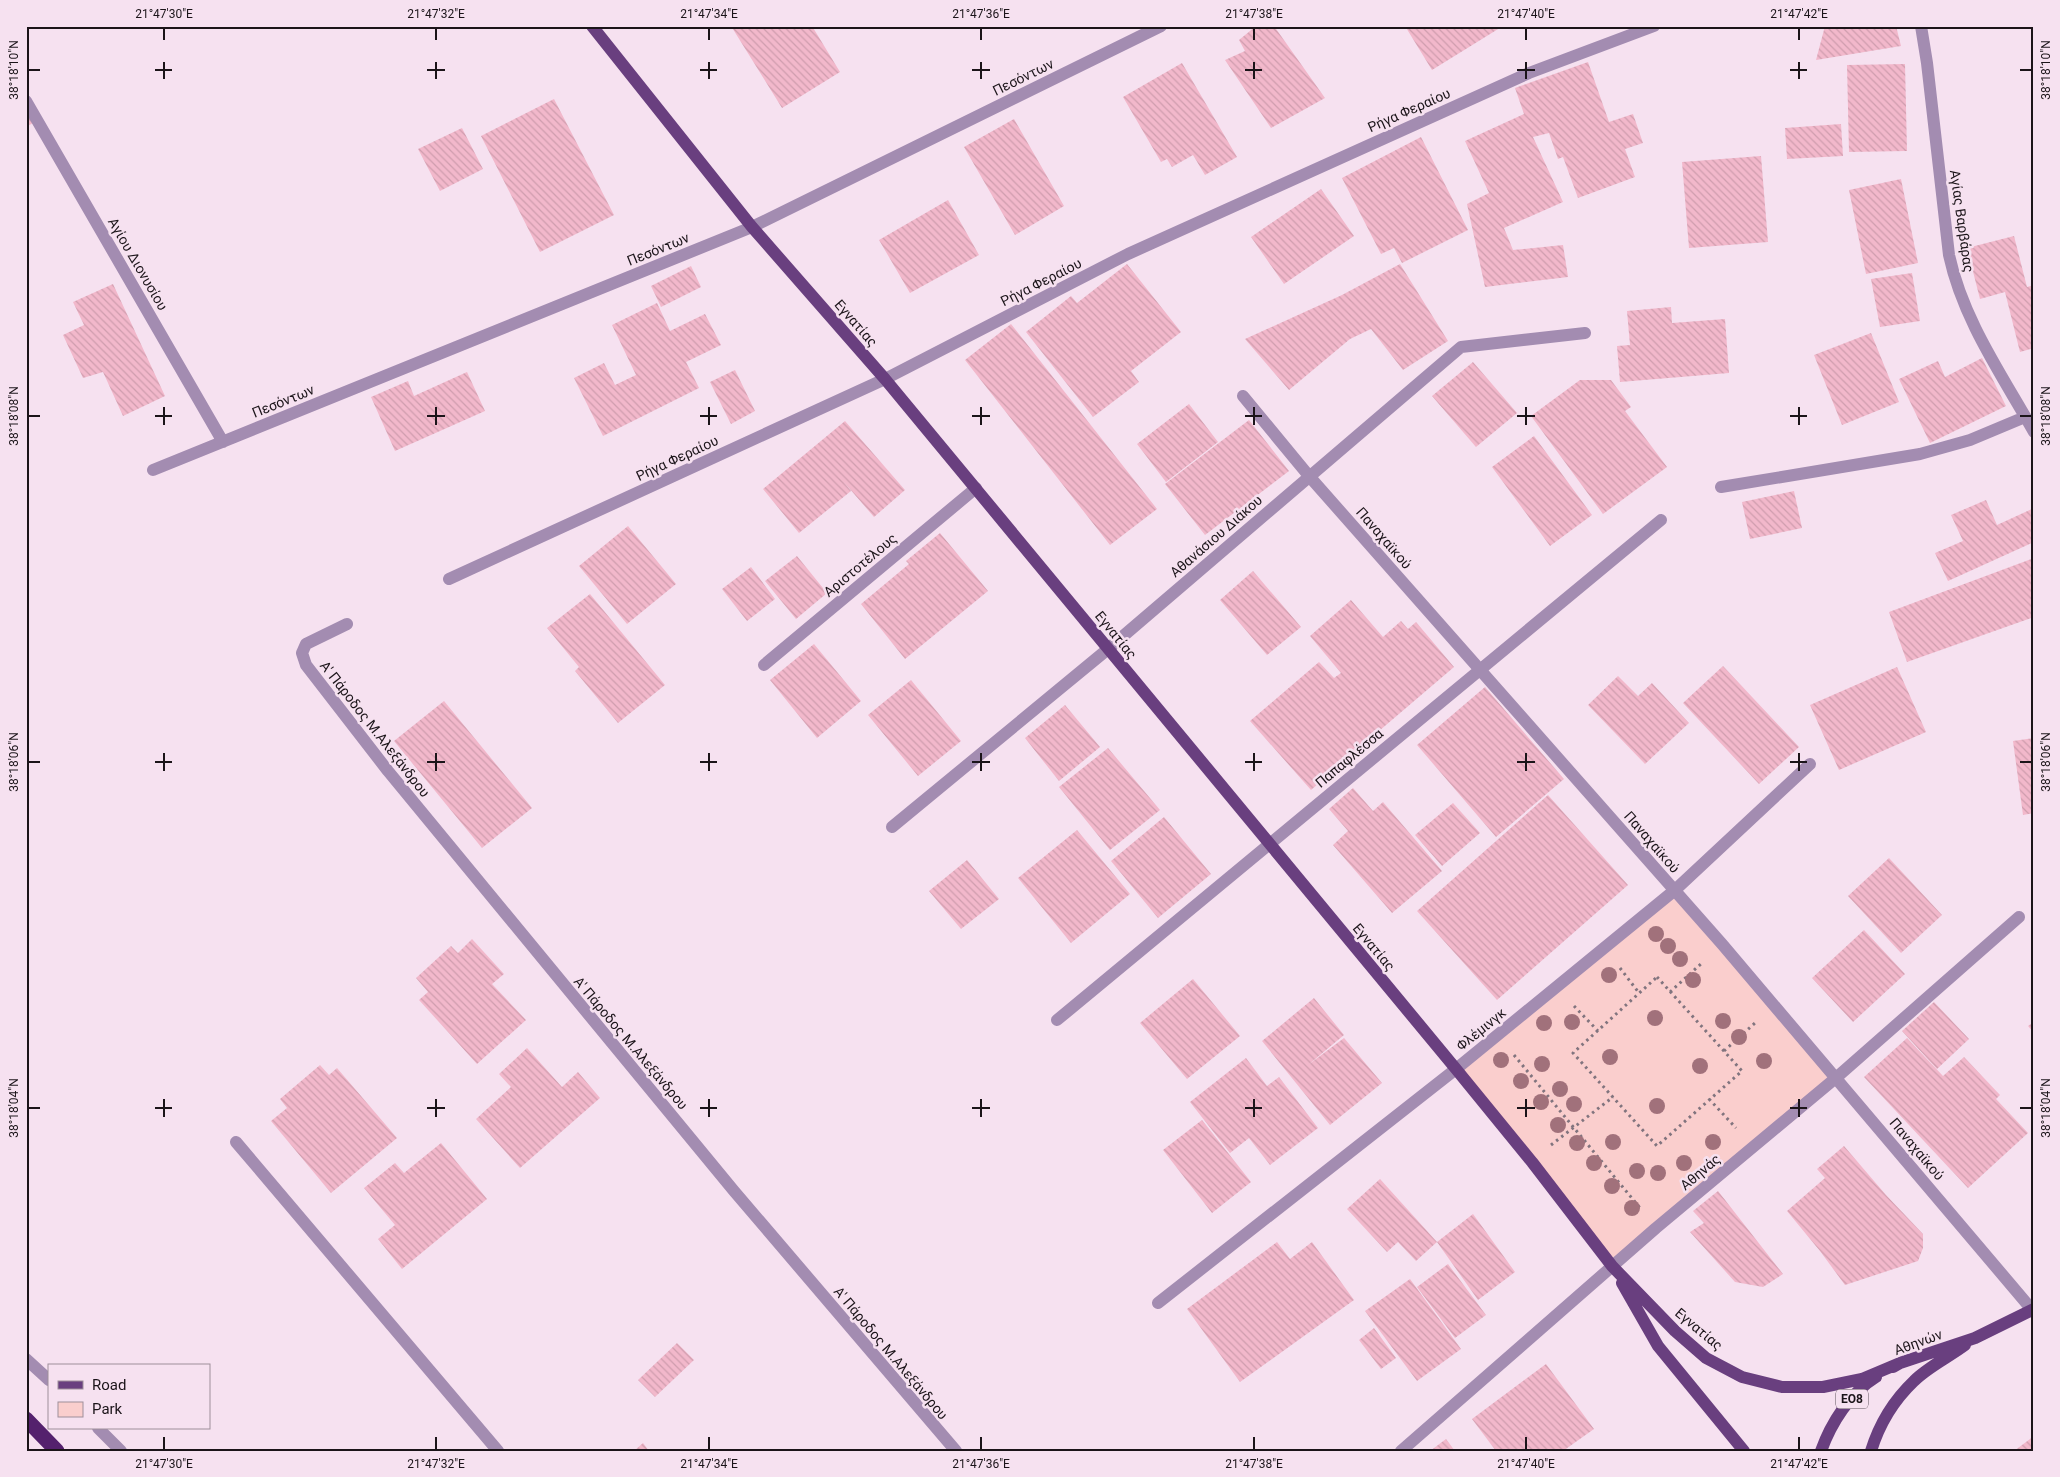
<svg xmlns="http://www.w3.org/2000/svg" width="2060" height="1477" viewBox="0 0 2060 1477" font-family="Roboto,sans-serif">
<style>
.green{fill:#facecd}
.building{fill:url(#building-back-hatch)}
.lines{fill:none;stroke-linecap:round;stroke-linejoin:round}
.path{stroke:#81747e;stroke-width:3;stroke-dasharray:2.5 4;stroke-linecap:butt}
.minor{stroke:#a38cb1;stroke-width:12}
.major{stroke:#693f7f;stroke-width:12}
.highway{stroke:#54216d;stroke-width:15}
.tree{fill:#a1717b}
.ticks{fill:none;stroke:#1b1419;stroke-width:2}
.labels{text-anchor:middle;stroke-width:5;stroke-linejoin:round;paint-order:stroke}
.shield{fill:#f6e1f0;stroke:#5d525a;stroke-width:1}
.shield-label{font-size:12px;font-weight:bold;fill:#1b1419}
.street-label{font-size:14px;fill:#1b1419;stroke:#f6e1f0}
.neatline{fill:none;stroke:#1b1419;stroke-width:2}
.ticks-label{font-size:12px;text-anchor:middle;fill:#1b1419}
</style>
<defs>
<pattern id="building-back-hatch" width="6" height="6" patternUnits="userSpaceOnUse" patternTransform="scale(1.25)"><rect width="6" height="6" fill="#f2b8cb"/><path d="M-1 5l2 2M0 0l6 6M5-1l2 2" fill="none" stroke="#cf9dae"/></pattern>
</defs>
<rect width="100%" height="100%" fill="#f6e1f0"/>
<path class="green" d="M 1675,890 L 1837,1077 L 1612,1266 L 1456,1069 Z"/>
<path class="building" d="M 731,26 L 812,26 L 840,72 L 782,108 Z
M 1256,26 L 1274,26 L 1325,98 L 1271,128 L 1225,60 L 1245,51 L 1239,40 Z
M 1405,26 L 1503,26 L 1432,70 Z
M 1825,26 L 1896,26 L 1901,46 L 1816,60 Z
M 1588,62 L 1609,122 L 1633,114 L 1643,143 L 1625,149 L 1635,177 L 1578,198 L 1563,157 L 1558,159 L 1549,133 L 1533,137 L 1563,202 L 1504,228 L 1513,250 L 1563,245 L 1568,277 L 1485,287 L 1467,204 L 1489,193 L 1465,141 L 1524,114 L 1515,88 Z
M 1182,63 L 1237,157 L 1205,175 L 1193,155 L 1172,167 L 1167,159 L 1161,162 L 1123,97 Z
M 1905,64 L 1907,151 L 1849,152 L 1847,65 Z
M 554,99 L 614,215 L 540,252 L 481,136 Z
M 26,111 L 33,123 L 26,127 Z
M 1014,119 L 1064,206 L 1015,235 L 964,147 Z
M 1841,124 L 1843,156 L 1787,159 L 1785,128 Z
M 462,128 L 483,169 L 440,191 L 418,149 Z
M 1421,137 L 1468,230 L 1402,263 L 1394,248 L 1381,254 L 1342,178 Z
M 1761,156 L 1768,242 L 1689,248 L 1682,162 Z
M 1901,179 L 1918,263 L 1866,274 L 1849,190 Z
M 1321,189 L 1354,236 L 1284,284 L 1251,237 Z
M 948,200 L 979,255 L 910,293 L 879,240 Z
M 2014,236 L 2027,287 L 2034,285 L 2034,348 L 2020,352 L 2005,292 L 1980,299 L 1967,248 Z
M 1127,264 L 1181,332 L 1131,371 L 1139,382 L 1093,417 L 1026,332 L 1071,296 L 1077,303 Z
M 1400,264 L 1448,341 L 1403,370 L 1371,329 L 1350,339 L 1289,390 L 1245,339 L 1342,295 Z
M 691,266 L 701,287 L 661,307 L 651,286 Z
M 1912,273 L 1920,321 L 1880,327 L 1871,279 Z
M 113,284 L 165,396 L 123,416 L 103,372 L 83,378 L 63,335 L 84,325 L 73,302 Z
M 657,303 L 670,331 L 705,314 L 721,345 L 686,362 L 699,388 L 603,436 L 574,378 L 604,363 L 615,385 L 636,375 L 612,325 Z
M 1671,307 L 1672,323 L 1725,319 L 1729,373 L 1620,382 L 1617,346 L 1630,345 L 1627,311 Z
M 1011,324 L 1157,509 L 1110,545 L 965,360 Z
M 1871,333 L 1899,402 L 1842,425 L 1814,355 Z
M 1982,358 L 2006,406 L 1930,443 L 1899,379 L 1938,361 L 1945,377 Z
M 1473,362 L 1517,413 L 1476,447 L 1432,396 Z
M 735,370 L 755,411 L 731,424 L 710,382 Z
M 467,372 L 485,411 L 395,451 L 371,397 L 408,381 L 414,396 Z
M 1580,380 L 1611,380 L 1631,407 L 1625,411 L 1667,467 L 1603,514 L 1531,416 Z
M 1189,404 L 1218,442 L 1166,482 L 1137,444 Z
M 1249,420 L 1289,471 L 1205,535 L 1165,484 Z
M 845,421 L 905,490 L 874,517 L 843,481 L 851,491 L 799,533 L 763,489 Z
M 1534,436 L 1592,515 L 1550,546 L 1492,467 Z
M 1794,491 L 1802,528 L 1750,539 L 1742,502 Z
M 1986,500 L 1997,525 L 2034,508 L 2034,542 L 1948,581 L 1935,553 L 1963,541 L 1951,515 Z
M 628,526 L 676,584 L 627,624 L 579,566 Z
M 940,533 L 988,591 L 905,659 L 861,604 L 909,564 L 906,561 Z
M 797,556 L 827,593 L 796,619 L 765,581 Z
M 2034,558 L 2034,617 L 1907,662 L 1889,612 Z
M 751,567 L 775,599 L 747,621 L 722,589 Z
M 1253,571 L 1301,627 L 1267,655 L 1220,600 Z
M 590,594 L 665,685 L 618,723 L 575,671 L 579,667 L 547,628 Z
M 1351,600 L 1383,637 L 1401,621 L 1408,629 L 1416,622 L 1454,667 L 1379,731 L 1384,736 L 1352,763 L 1348,758 L 1311,790 L 1250,721 L 1319,662 L 1334,678 L 1341,673 L 1310,636 Z
M 814,644 L 861,701 L 817,738 L 770,680 Z
M 1723,666 L 1799,747 L 1759,784 L 1683,703 Z
M 1897,667 L 1926,732 L 1839,770 L 1810,705 Z
M 1618,676 L 1638,696 L 1652,683 L 1689,723 L 1645,764 L 1588,705 Z
M 911,680 L 961,741 L 918,776 L 868,715 Z
M 1485,687 L 1564,779 L 1496,837 L 1417,745 Z
M 444,701 L 532,808 L 482,848 L 394,741 Z
M 1065,705 L 1100,747 L 1059,781 L 1025,738 Z
M 2034,738 L 2034,813 L 2023,815 L 2013,741 Z
M 1108,748 L 1160,810 L 1110,850 L 1059,787 Z
M 1353,788 L 1373,811 L 1383,802 L 1442,871 L 1392,913 L 1333,845 L 1348,831 L 1329,809 Z
M 1548,795 L 1628,885 L 1497,1000 L 1417,911 Z
M 1453,803 L 1480,833 L 1442,866 L 1415,835 Z
M 1164,817 L 1211,874 L 1158,918 L 1111,861 Z
M 1077,830 L 1130,894 L 1071,943 L 1018,878 Z
M 1889,858 L 1942,915 L 1901,953 L 1848,896 Z
M 967,860 L 999,899 L 961,929 L 929,891 Z
M 1864,930 L 1905,974 L 1853,1022 L 1812,978 Z
M 472,939 L 504,974 L 492,984 L 526,1020 L 477,1064 L 419,1000 L 428,992 L 416,978 L 451,946 L 458,953 Z
M 1193,979 L 1240,1036 L 1187,1079 L 1140,1023 Z
M 1314,998 L 1344,1035 L 1308,1065 L 1344,1038 L 1382,1083 L 1330,1125 L 1262,1041 Z
M 1934,1002 L 1969,1039 L 1937,1069 L 1902,1031 Z
M 2034,1022 L 2034,1033 L 2028,1026 Z
M 1907,1038 L 1943,1076 L 1964,1057 L 2000,1095 L 1996,1099 L 2028,1133 L 1968,1188 L 1864,1077 Z
M 527,1048 L 562,1087 L 578,1072 L 600,1098 L 520,1168 L 476,1119 L 511,1087 L 499,1074 Z
M 1246,1058 L 1267,1086 L 1279,1077 L 1318,1128 L 1270,1165 L 1249,1138 L 1230,1153 L 1190,1102 Z
M 320,1065 L 329,1075 L 337,1068 L 397,1138 L 331,1193 L 271,1121 L 287,1108 L 280,1099 Z
M 1202,1120 L 1251,1182 L 1212,1213 L 1163,1150 Z
M 441,1143 L 487,1199 L 402,1269 L 378,1239 L 395,1225 L 364,1188 L 395,1163 L 404,1173 Z
M 1844,1146 L 1886,1195 L 1923,1234 L 1923,1248 L 1918,1261 L 1845,1285 L 1820,1251 L 1787,1211 L 1825,1178 L 1817,1169 Z
M 1380,1179 L 1437,1242 L 1416,1261 L 1398,1242 L 1387,1252 L 1347,1209 Z
M 1718,1191 L 1783,1274 L 1763,1287 L 1735,1282 L 1690,1232 L 1704,1223 L 1693,1211 Z
M 1473,1214 L 1515,1272 L 1478,1300 L 1437,1242 Z
M 1277,1242 L 1290,1259 L 1312,1242 L 1354,1300 L 1240,1382 L 1187,1309 Z
M 1448,1264 L 1486,1315 L 1455,1338 L 1417,1287 Z
M 1410,1279 L 1461,1349 L 1417,1381 L 1365,1311 Z
M 1374,1328 L 1396,1358 L 1381,1369 L 1359,1340 Z
M 677,1343 L 694,1360 L 655,1397 L 638,1380 Z
M 1546,1364 L 1594,1429 L 1563,1451 L 1496,1451 L 1472,1419 Z
M 2034,1436 L 2034,1451 L 2014,1451 Z
M 1446,1439 L 1455,1451 L 1430,1451 Z
M 643,1443 L 649,1451 L 634,1451 Z"/>
<g class="lines">
<path class="path" d="M 1620,968 L 1639,993
M 1657,977 L 1742,1071 L 1657,1146 L 1573,1053 Z
M 1670,992 L 1703,962
M 1574,1006 L 1598,1031
M 1724,1051 L 1755,1023
M 1514,1055 L 1640,1208
M 1709,1099 L 1736,1128
M 1551,1145 L 1613,1097"/>
<path class="minor" d="M 1921,26 L 1927,63 L 1949,255 C 1963,320 2002,375 2034,432
M 26,101 L 223,442
M 1243,396 L 1309,476 L 1722,944 L 2034,1312
M 153,470 L 752,227 L 1161,26
M 1721,487 L 1920,454 L 1970,440 L 2025,417
M 449,579 L 885,379 L 1128,254 L 1529,73 L 1654,26
M 347,624 L 306,644 L 302,653 L 306,665 L 388,771 L 734,1191 L 956,1451
M 764,665 L 976,488
M 892,827 L 1108,649 L 1461,347 L 1585,333
M 1057,1020 L 1661,520
M 236,1142 L 498,1451
M 1158,1303 L 1456,1069 L 1675,890 L 1810,764
M 26,1359 L 49,1380
M 98,1428 L 121,1451
M 1401,1451 L 1656,1228 L 1837,1077 L 2019,917"/>
<path class="major" d="M 592,26 L 752,227 L 885,379 L 1456,1069 L 1532,1162 L 1612,1266 L 1675,1331 L 1706,1358 L 1742,1377 L 1782,1387 L 1823,1387 L 1862,1379 L 1900,1363
M 1622,1283 L 1658,1346 L 1744,1451
M 1893,1367 L 1900,1363 L 1975,1338 L 2034,1309
M 1821,1451 C 1831,1423 1850,1393 1876,1377
M 1871,1451 C 1879,1425 1894,1400 1914,1381 C 1928,1367 1949,1357 1965,1345"/>
<path class="highway" d="M 26,1419 L 57,1451"/>
</g>
<g class="tree">
<circle cx="1656" cy="934" r="8"/>
<circle cx="1668" cy="946" r="8"/>
<circle cx="1680" cy="959" r="8"/>
<circle cx="1609" cy="975" r="8"/>
<circle cx="1693" cy="980" r="8"/>
<circle cx="1655" cy="1018" r="8"/>
<circle cx="1723" cy="1021" r="8"/>
<circle cx="1572" cy="1022" r="8"/>
<circle cx="1544" cy="1023" r="8"/>
<circle cx="1739" cy="1037" r="8"/>
<circle cx="1610" cy="1057" r="8"/>
<circle cx="1501" cy="1060" r="8"/>
<circle cx="1764" cy="1061" r="8"/>
<circle cx="1542" cy="1064" r="8"/>
<circle cx="1700" cy="1066" r="8"/>
<circle cx="1521" cy="1081" r="8"/>
<circle cx="1560" cy="1089" r="8"/>
<circle cx="1541" cy="1102" r="8"/>
<circle cx="1574" cy="1104" r="8"/>
<circle cx="1657" cy="1106" r="8"/>
<circle cx="1558" cy="1125" r="8"/>
<circle cx="1613" cy="1142" r="8"/>
<circle cx="1713" cy="1142" r="8"/>
<circle cx="1577" cy="1143" r="8"/>
<circle cx="1594" cy="1163" r="8"/>
<circle cx="1684" cy="1163" r="8"/>
<circle cx="1637" cy="1171" r="8"/>
<circle cx="1658" cy="1173" r="8"/>
<circle cx="1612" cy="1186" r="8"/>
<circle cx="1632" cy="1208" r="8"/>
</g>
<path class="ticks" d="M 164,28 L 164,40M 436,28 L 436,40M 709,28 L 709,40M 981,28 L 981,40M 1254,28 L 1254,40M 1526,28 L 1526,40M 1799,28 L 1799,40M 164,62 L 164,79M 436,62 L 436,79M 709,62 L 709,79M 981,62 L 981,79M 1254,62 L 1254,79M 1526,62 L 1526,79M 1799,62 L 1799,79M 28,70 L 40,70M 155,70 L 172,70M 427,70 L 445,70M 700,70 L 717,70M 972,70 L 990,70M 1245,70 L 1262,70M 1517,70 L 1535,70M 1790,70 L 1807,70M 2020,70 L 2032,70M 164,407 L 164,425M 436,407 L 436,425M 709,407 L 709,425M 981,407 L 981,425M 1254,407 L 1254,425M 1526,407 L 1526,425M 1799,407 L 1799,425M 28,416 L 40,416M 155,416 L 172,416M 427,416 L 445,416M 700,416 L 717,416M 972,416 L 990,416M 1245,416 L 1262,416M 1517,416 L 1535,416M 1790,416 L 1807,416M 2020,416 L 2032,416M 164,753 L 164,771M 436,753 L 436,771M 709,753 L 709,771M 981,753 L 981,771M 1254,753 L 1254,771M 1526,753 L 1526,771M 1799,753 L 1799,771M 28,762 L 40,762M 155,762 L 172,762M 427,762 L 445,762M 700,762 L 717,762M 972,762 L 990,762M 1245,762 L 1262,762M 1517,762 L 1535,762M 1790,762 L 1807,762M 2020,762 L 2032,762M 164,1099 L 164,1117M 436,1099 L 436,1117M 709,1099 L 709,1117M 981,1099 L 981,1117M 1254,1099 L 1254,1117M 1526,1099 L 1526,1117M 1799,1099 L 1799,1117M 28,1108 L 40,1108M 155,1108 L 172,1108M 427,1108 L 445,1108M 700,1108 L 717,1108M 972,1108 L 990,1108M 1245,1108 L 1262,1108M 1517,1108 L 1535,1108M 1790,1108 L 1807,1108M 2020,1108 L 2032,1108M 164,1437 L 164,1450M 436,1437 L 436,1450M 709,1437 L 709,1450M 981,1437 L 981,1450M 1254,1437 L 1254,1450M 1526,1437 L 1526,1450M 1799,1437 L 1799,1450"/>
<g class="labels">
<rect class="shield" x="1836" y="1389.5" width="32" height="19" rx="4"/>
<g class="shield-label">
<text x="1852" y="1403">ΕΟ8</text>
</g>
<g class="street-label">
<text transform="translate(1023 77) rotate(-26)" y="5">Πεσόντων</text>
<text transform="translate(1409 110) rotate(-24)" y="5">Ρήγα Φεραίου</text>
<text transform="translate(1962 221) rotate(82)" y="5">Αγίας Βαρβάρας</text>
<text transform="translate(658 249) rotate(-22)" y="5">Πεσόντων</text>
<text transform="translate(138 264) rotate(60)" y="5">Αγίου Διονυσίου</text>
<text transform="translate(1041 282) rotate(-27)" y="5">Ρήγα Φεραίου</text>
<text transform="translate(856 323) rotate(49)" y="5">Εγνατίας</text>
<text transform="translate(283 401) rotate(-22)" y="5">Πεσόντων</text>
<text transform="translate(677 458) rotate(-25)" y="5">Ρήγα Φεραίου</text>
<text transform="translate(1216 536) rotate(-41)" y="5">Αθανάσιου Διάκου</text>
<text transform="translate(1384 538) rotate(49)" y="5">Παναχαϊκού</text>
<text transform="translate(860 565) rotate(-40)" y="5">Αριστοτέλους</text>
<text transform="translate(1116 635) rotate(51)" y="5">Εγνατίας</text>
<text transform="translate(375 729) rotate(52)" y="5">Α' Πάροδος Μ.Αλεξάνδρου</text>
<text transform="translate(1349 758) rotate(-40)" y="5">Παπαφλέσσα</text>
<text transform="translate(1652 842) rotate(49)" y="5">Παναχαϊκού</text>
<text transform="translate(1374 947) rotate(50)" y="5">Εγνατίας</text>
<text transform="translate(1481 1029) rotate(-39)" y="5">Φλέμινγκ</text>
<text transform="translate(631 1043) rotate(50)" y="5">Α' Πάροδος Μ.Αλεξάνδρου</text>
<text transform="translate(1917 1149) rotate(50)" y="5">Παναχαϊκού</text>
<text transform="translate(1700 1172) rotate(-40)" y="5">Αθηνάς</text>
<text transform="translate(1699 1329) rotate(40)" y="5">Εγνατίας</text>
<text transform="translate(1918 1342) rotate(-20)" y="5">Αθηνών</text>
<text transform="translate(891 1353) rotate(50)" y="5">Α' Πάροδος Μ.Αλεξάνδρου</text>
</g>
</g>
<rect width="2060" height="1477" fill="none" stroke="#f6e1f0" stroke-width="55"/>
<rect x="48" y="1364" width="162" height="65" fill="#f6e1f0" stroke="#9e8f9a"/>
<rect x="58" y="1381" width="25" height="8" fill="#693f7f" stroke="#9e8f9a"/>
<text x="92" y="1390" font-size="15" fill="#1b1419">Road</text>
<rect x="58" y="1402" width="25" height="15" fill="#facecd" stroke="#9e8f9a"/>
<text x="92" y="1414" font-size="15" fill="#1b1419">Park</text>
<rect x="28" y="28" width="2004" height="1422" class="neatline"/>
<g class="ticks-label">
<text x="164" y="18">21°47'30"E</text>
<text x="436" y="18">21°47'32"E</text>
<text x="709" y="18">21°47'34"E</text>
<text x="981" y="18">21°47'36"E</text>
<text x="1254" y="18">21°47'38"E</text>
<text x="1526" y="18">21°47'40"E</text>
<text x="1799" y="18">21°47'42"E</text>
<text transform="translate(14 70) rotate(-90)" y="4">38°18'10"N</text>
<text transform="translate(2046 70) rotate(-90)" y="4">38°18'10"N</text>
<text transform="translate(14 416) rotate(-90)" y="4">38°18'08"N</text>
<text transform="translate(2046 416) rotate(-90)" y="4">38°18'08"N</text>
<text transform="translate(14 762) rotate(-90)" y="4">38°18'06"N</text>
<text transform="translate(2046 762) rotate(-90)" y="4">38°18'06"N</text>
<text transform="translate(14 1108) rotate(-90)" y="4">38°18'04"N</text>
<text transform="translate(2046 1108) rotate(-90)" y="4">38°18'04"N</text>
<text x="164" y="1468">21°47'30"E</text>
<text x="436" y="1468">21°47'32"E</text>
<text x="709" y="1468">21°47'34"E</text>
<text x="981" y="1468">21°47'36"E</text>
<text x="1254" y="1468">21°47'38"E</text>
<text x="1526" y="1468">21°47'40"E</text>
<text x="1799" y="1468">21°47'42"E</text>
</g>
</svg>
